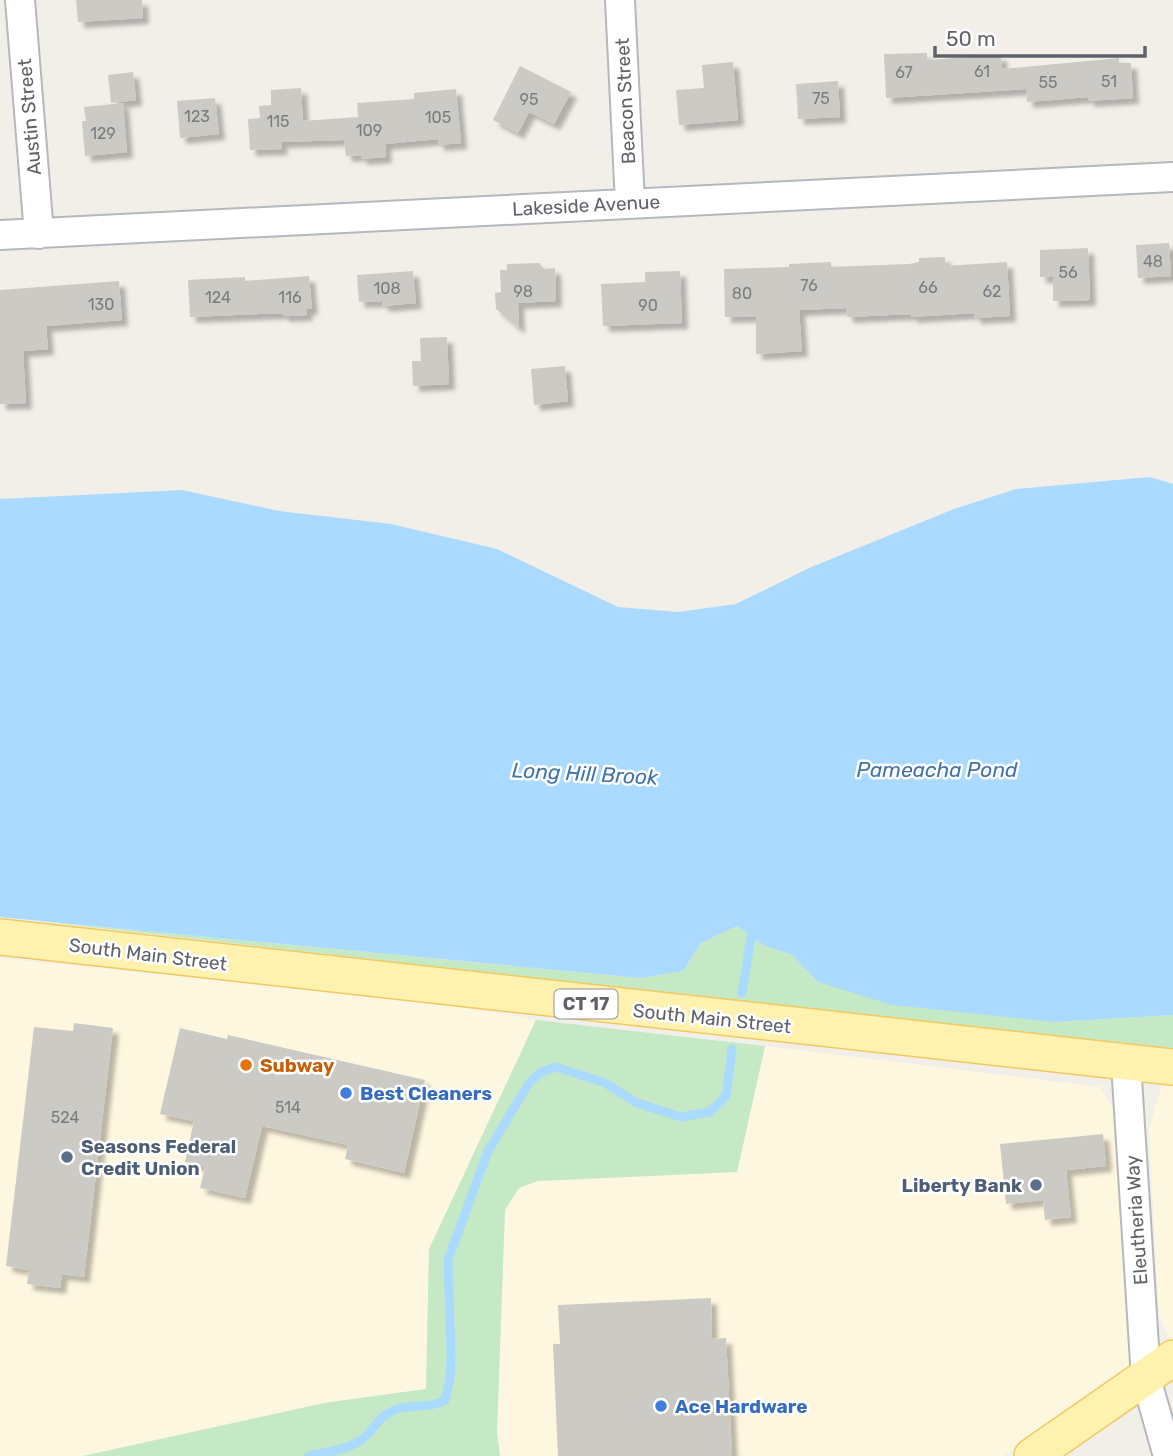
<svg xmlns="http://www.w3.org/2000/svg" width="1173" height="1456" viewBox="0 0 1173 1456" font-family="Rubik,sans-serif">
<style>
.commercial{fill:#fef7e0}
.green{fill:#c5e8c5}
.water{fill:#aadaff}
.lines{fill:none;stroke-linecap:round;stroke-linejoin:round}
.stream{stroke:#aadaff;stroke-width:9}
.building{fill:#cccac5;filter:url(#shadow)}
.minor-casing{stroke:#b5b8bc;stroke-width:32}
.major-casing{stroke:#f2c960;stroke-width:38}
.minor{stroke:#fff;stroke-width:28}
.major{stroke:#fff2af;stroke-width:35}
.food-dot{fill:#e8710a;stroke:#fff;stroke-width:2.5}
.shop-dot{fill:#3f7fe0;stroke:#fff;stroke-width:2.5}
.service-dot{fill:#5c6f8a;stroke:#fff;stroke-width:2.5}
.labels{text-anchor:middle;stroke-width:5;stroke-linejoin:round;paint-order:stroke}
.number-label{font-size:16px;fill:#7a7d7f}
.shield{fill:#fff;stroke:#8f9295;stroke-width:2}
.shield-label{font-size:18px;font-weight:bold;fill:#5f6368}
.street-label{font-size:19px;fill:#5f6368;stroke:#fff}
.food-label{font-size:19px;font-weight:bold;fill:#c56008;stroke:#fff;text-anchor:start}
.shop-label{font-size:19px;font-weight:bold;fill:#366cbe;stroke:#fff;text-anchor:start}
.service-label{font-size:19px;font-weight:bold;fill:#4e5e75;stroke:#fff;text-anchor:start}
.water-label{font-size:21px;font-style:italic;fill:#4174aa;stroke:#fff}
</style>
<defs>
<filter id="shadow"><feDropShadow dx="6" dy="6" stdDeviation="2" flood-color="#0004"/></filter>
</defs>
<rect width="100%" height="100%" fill="#f1efe8"/>
<path class="commercial" d="M 0,958 L 430,1002 L 536,1020 L 429,1249 L 426,1389 L 324,1403 L 83,1456 L 0,1456 Z
M 765,1046 L 1100,1087 L 1121,1122 L 1135,1357 L 1126,1372 L 1004,1456 L 500,1456 L 497,1433 L 505,1210 L 518,1188 L 538,1181 L 737,1172 Z
M 1173,1065 L 1173,1352 L 1168,1334 L 1159,1317 L 1149,1129 L 1162,1084 Z"/>
<path class="green" d="M 21,919 L 639,978 L 683,971 L 701,943 L 737,926 L 765,946 L 792,955 L 818,982 L 1055,1022 L 1173,1015 L 1173,1048 L 869,1016 Z
M 536,1020 L 765,1046 L 737,1172 L 538,1181 L 519,1188 L 505,1210 L 497,1433 L 500,1456 L 83,1456 L 324,1403 L 426,1389 L 429,1249 Z"/>
<path class="water" d="M 1150,477 L 1173,484 L 1173,1015 L 1055,1022 L 892,1005 L 818,982 L 792,955 L 765,946 L 737,926 L 701,943 L 683,971 L 640,978 L 0,917 L 0,499 L 182,490 L 279,511 L 391,524 L 497,549 L 618,607 L 678,612 L 736,604 L 809,568 L 954,509 L 1016,489 Z"/>
<g class="lines">
<path class="stream" d="M 742,993 L 753,925
M 309,1456 C 325,1452 347,1450 361,1440 C 376,1429 377,1416 397,1409 C 413,1404 430,1409 445,1400 L 450,1379 L 451,1356 L 448,1260 L 488,1151 L 529,1083 L 541,1072 L 556,1067 L 605,1083 L 637,1103 L 681,1117 L 710,1112 L 726,1096 L 732,1049"/>
</g>
<path class="building" d="M 76,0 L 142,0 L 143,18 L 78,22 Z
M 927,53 L 927,60 L 1001,55 L 1002,69 L 1119,58 L 1119,63 L 1131,63 L 1133,98 L 1088,101 L 1088,97 L 1027,102 L 1026,89 L 886,98 L 884,54 Z
M 733,62 L 738,120 L 679,125 L 676,90 L 704,88 L 702,65 Z
M 520,66 L 571,92 L 554,124 L 529,112 L 518,133 L 493,120 Z
M 133,72 L 136,100 L 111,103 L 108,75 Z
M 838,81 L 840,117 L 798,119 L 796,84 Z
M 301,88 L 303,121 L 358,117 L 357,103 L 414,99 L 414,93 L 456,89 L 461,143 L 438,145 L 438,139 L 385,144 L 386,157 L 361,159 L 361,155 L 346,156 L 344,140 L 281,142 L 282,149 L 250,150 L 248,119 L 260,118 L 259,106 L 271,105 L 271,90 Z
M 215,98 L 219,134 L 180,138 L 177,101 Z
M 123,103 L 127,152 L 85,156 L 82,121 L 86,121 L 84,107 Z
M 1169,243 L 1171,276 L 1138,278 L 1136,245 Z
M 1088,248 L 1090,300 L 1053,301 L 1053,277 L 1040,277 L 1040,250 Z
M 945,257 L 945,266 L 1007,262 L 1010,316 L 975,318 L 974,313 L 911,317 L 911,314 L 847,317 L 846,308 L 799,310 L 802,351 L 756,354 L 756,316 L 725,317 L 724,269 L 789,267 L 789,264 L 831,262 L 831,267 L 909,264 L 919,262 L 919,258 Z
M 539,263 L 544,269 L 555,268 L 556,301 L 518,303 L 519,328 L 496,309 L 495,293 L 501,292 L 500,270 L 507,270 L 507,264 Z
M 413,271 L 416,303 L 383,306 L 382,301 L 359,302 L 357,275 Z
M 680,271 L 682,323 L 603,326 L 601,284 L 645,282 L 645,272 Z
M 309,276 L 312,309 L 306,309 L 307,315 L 283,316 L 283,313 L 190,317 L 188,280 L 245,277 L 245,281 Z
M 119,281 L 122,320 L 46,326 L 48,349 L 23,351 L 26,403 L 0,404 L 0,290 Z
M 447,337 L 449,384 L 413,386 L 412,361 L 421,361 L 420,338 Z
M 565,366 L 568,401 L 534,405 L 531,369 Z
M 74,1023 L 113,1028 L 84,1277 L 62,1274 L 60,1288 L 27,1284 L 29,1270 L 6,1266 L 34,1027 L 73,1031 Z
M 180,1028 L 227,1039 L 228,1035 L 425,1080 L 404,1173 L 345,1159 L 348,1145 L 262,1126 L 245,1198 L 200,1188 L 205,1167 L 185,1162 L 194,1121 L 160,1114 Z
M 1103,1134 L 1106,1166 L 1066,1170 L 1071,1217 L 1045,1220 L 1043,1200 L 1006,1204 L 1000,1144 Z
M 711,1298 L 712,1339 L 726,1338 L 732,1456 L 558,1456 L 553,1344 L 560,1344 L 558,1305 Z"/>
<g class="lines">
<g class="minor-casing">
<path id="minor" d="M 20,0 L 39,234
M 620,0 L 630,203
M 0,235 L 1173,177
M 1126,1063 L 1146,1378 L 1168,1456"/>
</g>
<g class="major-casing">
<path id="major" d="M 0,937 L 1173,1067
M 1032,1456 L 1173,1358"/>
</g>
<use href="#minor" class="minor"/>
<use href="#major" class="major"/>
</g>
<circle class="food-dot" cx="246" cy="1065" r="7"/>
<g class="shop-dot">
<circle cx="346" cy="1093" r="7"/>
<circle cx="661" cy="1406" r="7"/>
</g>
<g class="service-dot">
<circle cx="67" cy="1157" r="7"/>
<circle cx="1036" cy="1185" r="7"/>
</g>
<g class="labels">
<g class="number-label">
<text x="982" y="77">61</text>
<text x="904" y="78">67</text>
<text x="1109" y="87">51</text>
<text x="1048" y="88">55</text>
<text x="821" y="104">75</text>
<text x="529" y="105">95</text>
<text x="197" y="122">123</text>
<text x="438" y="123">105</text>
<text x="278" y="127">115</text>
<text x="369" y="136">109</text>
<text x="103" y="139">129</text>
<text x="1153" y="267">48</text>
<text x="1068" y="278">56</text>
<text x="809" y="291">76</text>
<text x="928" y="293">66</text>
<text x="387" y="294">108</text>
<text x="523" y="297">98</text>
<text x="992" y="297">62</text>
<text x="742" y="299">80</text>
<text x="218" y="303">124</text>
<text x="290" y="303">116</text>
<text x="101" y="310">130</text>
<text x="648" y="311">90</text>
<text x="288" y="1113">514</text>
<text x="65" y="1123">524</text>
</g>
<rect class="shield" x="554.5" y="989.5" width="63" height="29" rx="5"/>
<g class="shield-label">
<text x="586" y="1010">CT 17</text>
</g>
<g class="street-label">
<text transform="translate(625 101) rotate(-93)" y="7">Beacon Street</text>
<text transform="translate(29 117) rotate(-95)" y="7">Austin Street</text>
<text transform="translate(586 205) rotate(-3)" y="7">Lakeside Avenue</text>
<text transform="translate(148 954) rotate(7)" y="7">South Main Street</text>
<text transform="translate(712 1018) rotate(6)" y="7">South Main Street</text>
<text transform="translate(1136 1220) rotate(-94)" y="7">Eleutheria Way</text>
</g>
<g class="food-label">
<text x="260" y="1072">Subway</text>
</g>
<g class="shop-label">
<text x="360" y="1100">Best Cleaners</text>
<text x="675" y="1413">Ace Hardware</text>
</g>
<g class="service-label">
<text x="81" y="1153">Seasons Federal<tspan x="81" dy="22">Credit Union</tspan></text>
<text x="1022" y="1192" text-anchor="end">Liberty Bank</text>
</g>
<g class="water-label">
<text x="937" y="777">Pameacha Pond</text>
<text transform="translate(585 774) rotate(3)" y="7">Long Hill Brook</text>
</g>
</g>
<path d="M935 46v10h210v-10" fill="none" stroke="#5f6368" stroke-width="3.5"/>
<text x="946" y="46" font-size="21" fill="#5f6368" stroke="#ffffff" stroke-width="5" paint-order="stroke">50 m</text>
</svg>
